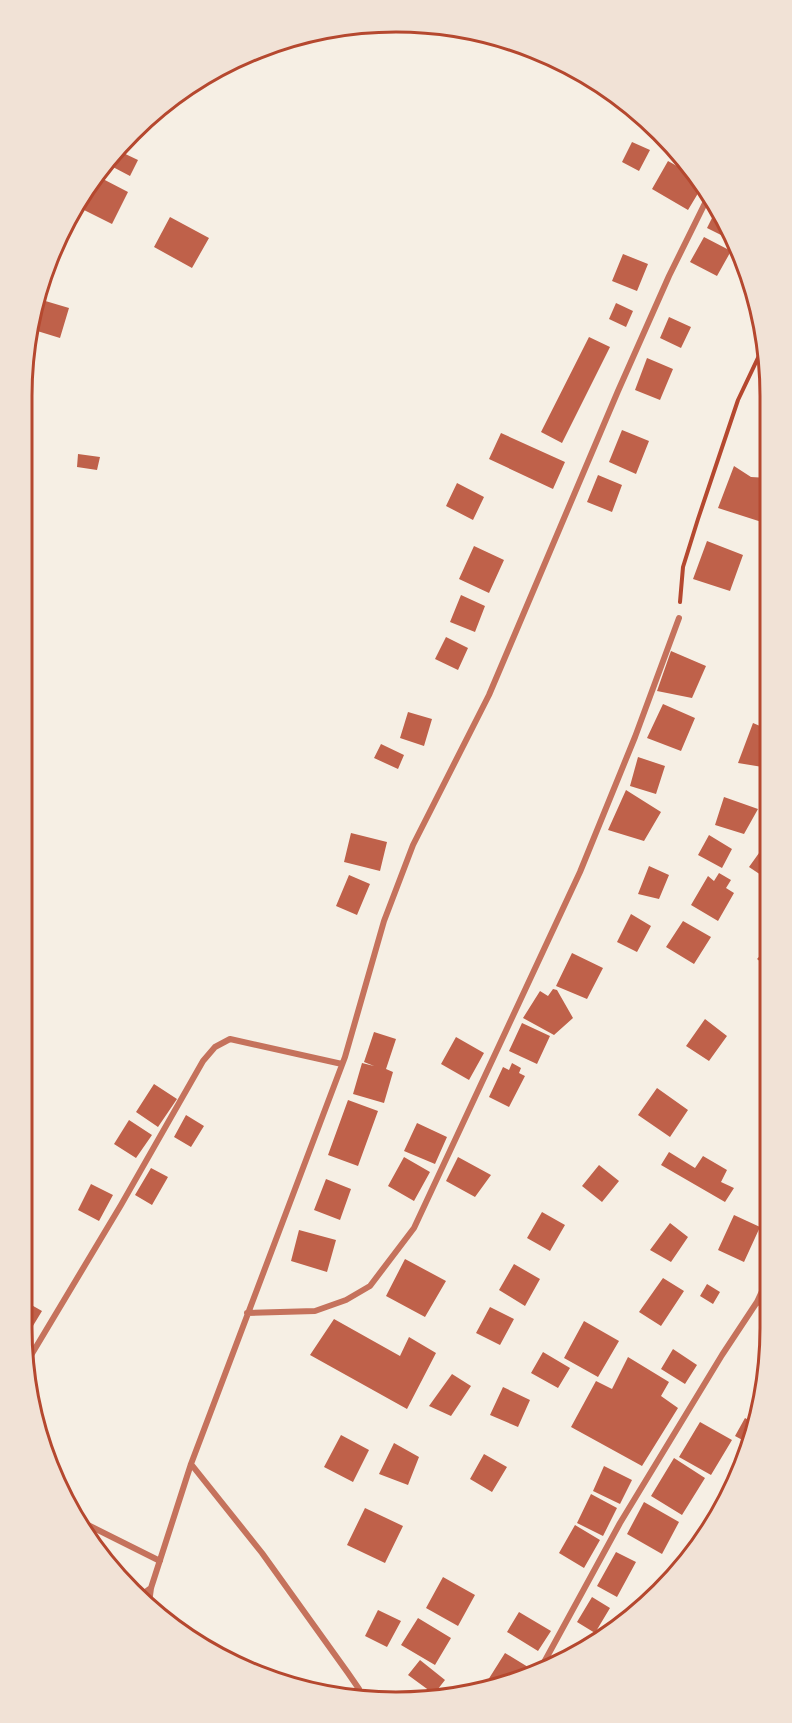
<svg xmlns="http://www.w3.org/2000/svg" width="792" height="1723" viewBox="0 0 792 1723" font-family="'Golos Text',sans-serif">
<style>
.building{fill:#bf614a}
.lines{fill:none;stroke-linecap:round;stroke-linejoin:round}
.path{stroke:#b5482f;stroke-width:4}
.minor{stroke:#c5725c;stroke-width:6}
.rim{fill:none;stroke:#b5482f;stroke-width:3}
</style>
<rect width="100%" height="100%" fill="#f6efe4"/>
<path class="building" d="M 632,142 L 650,150 L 639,171 L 622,162 Z
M 119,151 L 138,160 L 130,176 L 111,166 Z
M 668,161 L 700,179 L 703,185 L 688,210 L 652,189 Z
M 101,178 L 128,192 L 112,224 L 84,210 Z
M 717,208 L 733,236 L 731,240 L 707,228 Z
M 170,217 L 209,238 L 192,268 L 154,247 Z
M 704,237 L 731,251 L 717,276 L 690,262 Z
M 623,254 L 648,264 L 637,291 L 612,281 Z
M 42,300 L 69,308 L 60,338 L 34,330 Z
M 616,303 L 633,311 L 626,327 L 609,319 Z
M 669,317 L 691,327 L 681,348 L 660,338 Z
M 589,337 L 610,347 L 562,443 L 541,432 Z
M 647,358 L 673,369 L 660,400 L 635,390 Z
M 622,430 L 649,441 L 636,474 L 609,462 Z
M 501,433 L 565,462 L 553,489 L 489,459 Z
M 78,454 L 100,457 L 97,470 L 77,467 Z
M 734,466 L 751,477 L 768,478 L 768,524 L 718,508 Z
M 598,475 L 622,485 L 612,512 L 587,502 Z
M 457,483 L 484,497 L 473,520 L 446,506 Z
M 707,541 L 743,555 L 730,591 L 693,579 Z
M 474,546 L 504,560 L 489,593 L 459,579 Z
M 461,595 L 485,606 L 475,632 L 450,622 Z
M 446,637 L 468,648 L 458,670 L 435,659 Z
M 671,651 L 706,666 L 692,698 L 657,691 Z
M 663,704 L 695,718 L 681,751 L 647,738 Z
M 408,712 L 432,719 L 424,746 L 400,738 Z
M 753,723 L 769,730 L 769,768 L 738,763 Z
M 381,744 L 404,755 L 398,769 L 374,758 Z
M 638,757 L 665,766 L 656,794 L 630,786 Z
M 626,790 L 661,812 L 644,841 L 608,830 Z
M 724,797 L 758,809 L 744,834 L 715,825 Z
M 351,833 L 387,842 L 380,871 L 344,862 Z
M 709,835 L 732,849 L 722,868 L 698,855 Z
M 769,839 L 770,881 L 749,867 Z
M 649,866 L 669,875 L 659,899 L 638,894 Z
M 719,873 L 731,880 L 726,888 L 734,893 L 718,921 L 691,905 L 708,876 L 714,881 Z
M 349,875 L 370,884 L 357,915 L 336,906 Z
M 631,914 L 651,926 L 637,952 L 617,942 Z
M 683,921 L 711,937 L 694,964 L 666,947 Z
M 770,945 L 770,969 L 757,959 Z
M 572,953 L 603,968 L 587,999 L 556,986 Z
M 553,989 L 557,990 L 573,1018 L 554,1035 L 523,1018 L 540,991 L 548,996 Z
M 705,1019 L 727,1036 L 709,1061 L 686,1046 Z
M 522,1023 L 550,1036 L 537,1064 L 509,1051 Z
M 374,1032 L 396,1039 L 386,1069 L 393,1072 L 384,1103 L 353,1094 L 362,1063 L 374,1066 L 364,1062 Z
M 456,1037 L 484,1053 L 469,1080 L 441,1064 Z
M 512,1063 L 521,1068 L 519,1073 L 525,1076 L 509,1107 L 489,1097 L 503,1067 L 509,1070 Z
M 154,1084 L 177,1099 L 158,1127 L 136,1112 Z
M 657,1088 L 688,1110 L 670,1137 L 638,1115 Z
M 348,1100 L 378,1111 L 358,1166 L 328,1155 Z
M 186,1115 L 204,1126 L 191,1147 L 174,1137 Z
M 129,1120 L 152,1135 L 136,1158 L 114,1144 Z
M 417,1123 L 447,1137 L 435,1164 L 404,1151 Z
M 669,1152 L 695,1168 L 703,1156 L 727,1170 L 721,1182 L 734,1188 L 725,1202 L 661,1165 Z
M 404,1157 L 430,1172 L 414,1201 L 388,1186 Z
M 458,1157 L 491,1175 L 475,1197 L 446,1181 Z
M 599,1165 L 619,1181 L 602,1202 L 582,1186 Z
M 151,1168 L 168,1177 L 152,1205 L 135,1195 Z
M 326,1179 L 351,1189 L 340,1220 L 314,1210 Z
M 91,1184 L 113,1195 L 99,1221 L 78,1210 Z
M 542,1212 L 565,1225 L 550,1251 L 527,1238 Z
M 734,1215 L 760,1227 L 744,1262 L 718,1250 Z
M 670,1223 L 688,1237 L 671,1262 L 650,1250 Z
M 299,1230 L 336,1240 L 327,1272 L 291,1261 Z
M 405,1259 L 446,1281 L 425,1317 L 386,1296 Z
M 514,1264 L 540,1279 L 525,1306 L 499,1290 Z
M 663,1278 L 684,1291 L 661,1326 L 639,1312 Z
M 707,1284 L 720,1292 L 713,1304 L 700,1296 Z
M 21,1299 L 42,1311 L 25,1339 L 23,1338 L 21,1327 Z
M 490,1307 L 514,1319 L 500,1345 L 476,1333 Z
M 334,1319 L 400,1356 L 409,1337 L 436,1353 L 407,1409 L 310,1355 Z
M 584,1321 L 619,1341 L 598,1377 L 564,1358 Z
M 673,1349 L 697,1365 L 685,1384 L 661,1369 Z
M 543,1352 L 570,1368 L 558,1388 L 531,1373 Z
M 628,1357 L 669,1382 L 661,1396 L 678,1408 L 642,1466 L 571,1427 L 596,1381 L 612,1389 Z
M 452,1374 L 471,1386 L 451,1416 L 429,1406 Z
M 503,1387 L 530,1400 L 518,1427 L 490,1415 Z
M 745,1418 L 752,1422 L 748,1443 L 735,1436 Z
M 700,1422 L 732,1440 L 711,1475 L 679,1457 Z
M 341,1435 L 369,1450 L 353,1482 L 324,1467 Z
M 394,1443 L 419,1457 L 408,1485 L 379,1474 Z
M 484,1454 L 507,1467 L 492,1492 L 470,1479 Z
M 674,1458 L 705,1478 L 682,1515 L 651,1496 Z
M 604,1466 L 632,1480 L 620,1504 L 593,1491 Z
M 591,1494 L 617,1508 L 603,1536 L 577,1523 Z
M 644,1502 L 679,1522 L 662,1554 L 627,1534 Z
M 365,1508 L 403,1526 L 385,1563 L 347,1545 Z
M 575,1525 L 600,1540 L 584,1568 L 559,1553 Z
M 616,1552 L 636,1562 L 617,1597 L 597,1586 Z
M 443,1577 L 475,1595 L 458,1626 L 426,1608 Z
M 592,1597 L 610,1608 L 595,1633 L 577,1622 Z
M 378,1610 L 401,1621 L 387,1647 L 365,1636 Z
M 519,1612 L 551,1631 L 538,1651 L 507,1632 Z
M 418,1618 L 451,1638 L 435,1665 L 401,1645 Z
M 562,1651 L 571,1656 L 556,1661 Z
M 505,1653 L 528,1667 L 525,1672 L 492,1683 L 488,1680 Z
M 420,1660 L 445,1680 L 434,1694 L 408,1675 Z"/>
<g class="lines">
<path class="path" d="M 680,602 L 683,567 L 698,519 L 738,400 L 766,341"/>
<path class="minor" d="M 771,1272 L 757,1302 L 771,1307
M 247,1313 L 315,1311 L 346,1300 L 370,1286 L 414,1228 L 580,872 L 635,737 L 679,618
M 27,1362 L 121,1205 L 203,1061 L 215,1047 L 230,1039 L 342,1064
M 191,1464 L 262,1553 L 348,1673 L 359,1689 L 360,1696
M 84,1523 L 160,1561
M 140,1596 L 151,1588
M 149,1603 L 151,1588 L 191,1464 L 345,1057 L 384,921 L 413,845 L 489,695 L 618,391 L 669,276 L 709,195
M 542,1666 L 620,1523 L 722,1355 L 757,1302"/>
</g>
<path d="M0 0H792V1723H0ZM396 32H396A364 364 0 0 1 760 396V1328A364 364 0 0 1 396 1692H396A364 364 0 0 1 32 1328V396A364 364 0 0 1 396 32Z" fill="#f1e2d6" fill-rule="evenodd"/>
<path class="rim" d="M396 32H396A364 364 0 0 1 760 396V1328A364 364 0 0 1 396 1692H396A364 364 0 0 1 32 1328V396A364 364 0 0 1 396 32Z"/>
</svg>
